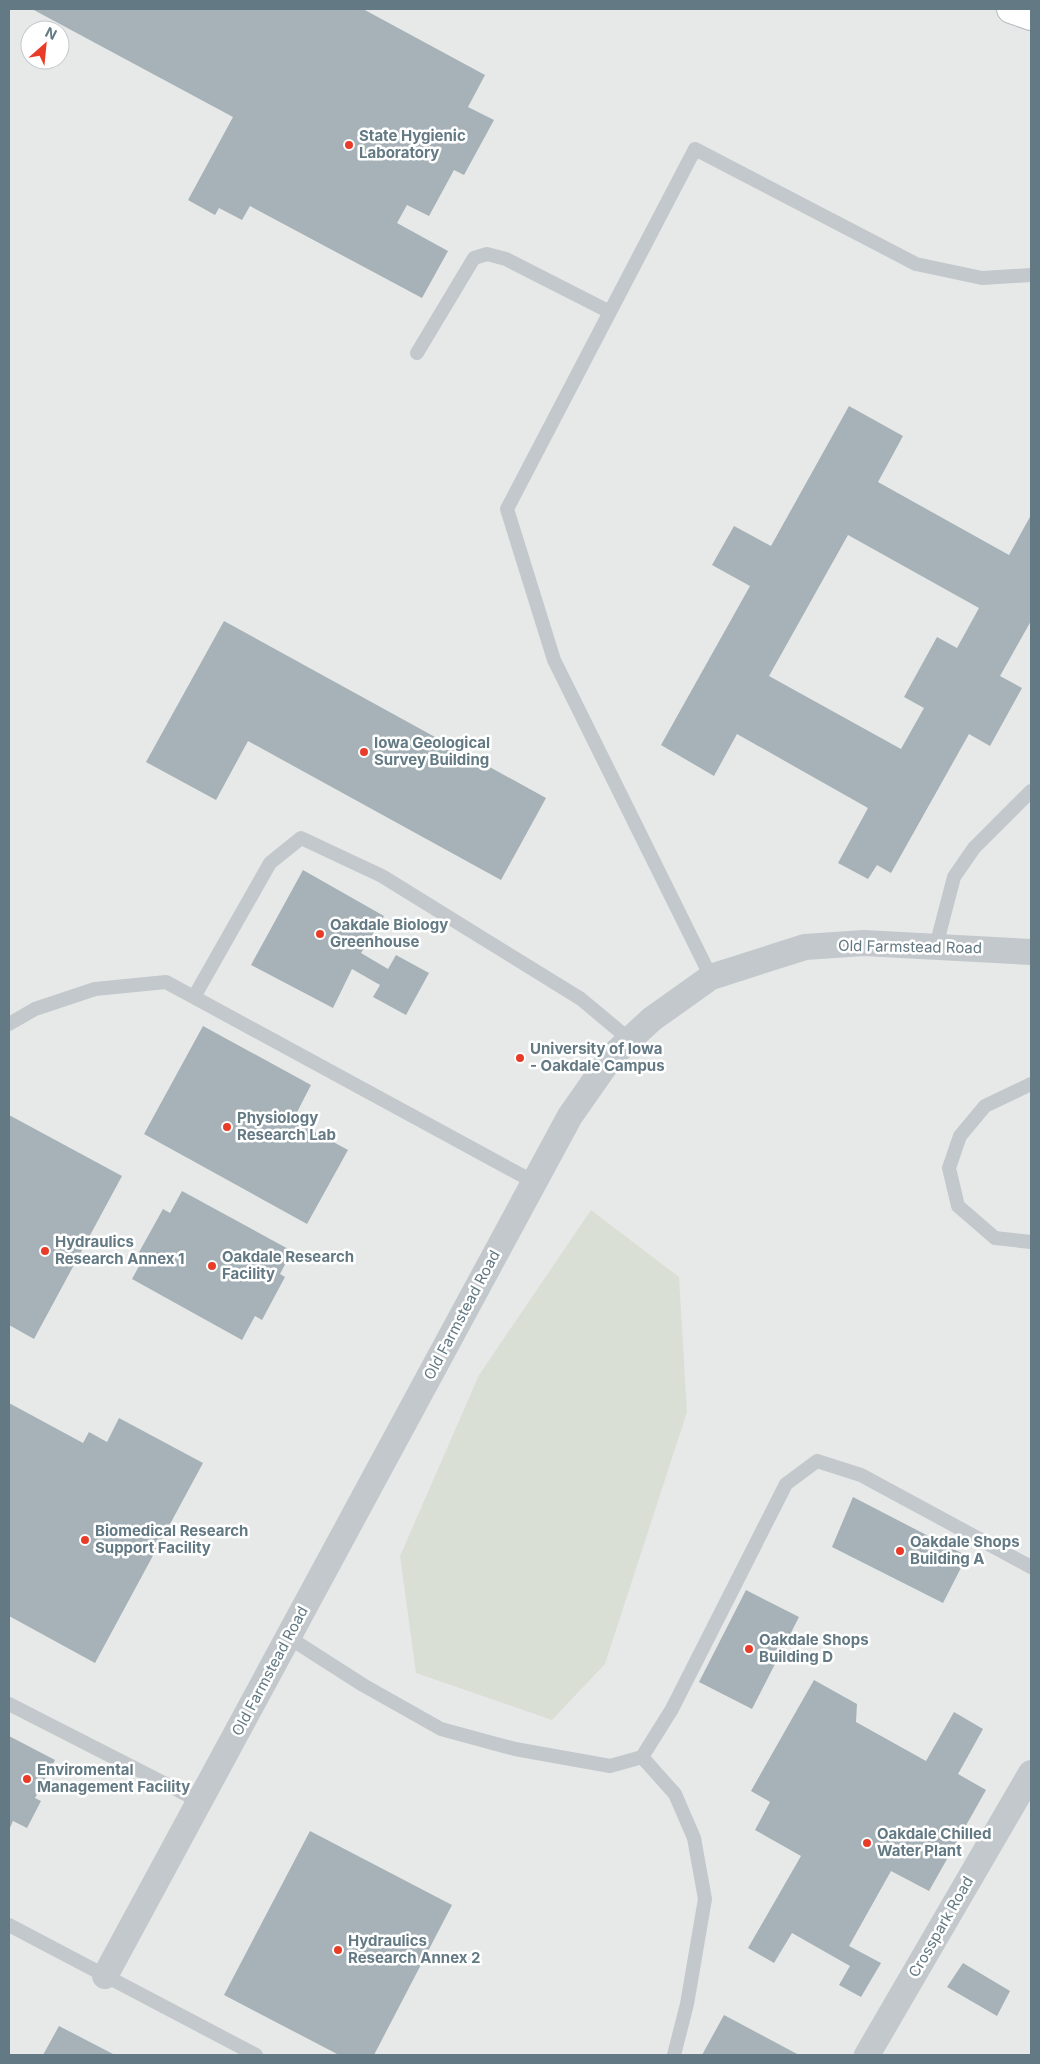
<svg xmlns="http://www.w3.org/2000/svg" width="1040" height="2064" viewBox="0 0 1040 2064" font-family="Inter,sans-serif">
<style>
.built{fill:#e7e9e8;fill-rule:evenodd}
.green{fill:#dadfd6}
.building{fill:#a6b2b7;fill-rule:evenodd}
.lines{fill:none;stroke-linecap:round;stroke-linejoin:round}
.secondary-casing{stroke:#b4bcc0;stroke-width:30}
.service{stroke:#c2c8cb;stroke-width:14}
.minor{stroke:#c2c8cb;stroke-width:26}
.secondary{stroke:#fff;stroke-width:28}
.poi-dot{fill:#e93c28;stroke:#fff;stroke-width:2}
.labels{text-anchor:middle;stroke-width:5;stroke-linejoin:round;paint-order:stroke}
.poi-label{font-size:15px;font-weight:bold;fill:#637983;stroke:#fff;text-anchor:start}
.street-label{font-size:15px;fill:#637983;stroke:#fff}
</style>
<rect width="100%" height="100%" fill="#f9f9f7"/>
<path class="built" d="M 9,9 L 1031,9 L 1031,2055 L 9,2055 ZM 30,30 L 60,30 L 60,60 L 30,60 Z"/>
<path class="green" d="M 591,1210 L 679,1277 L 687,1412 L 605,1664 L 552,1720 L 416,1673 L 400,1556 L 479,1375 Z"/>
<path class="building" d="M 32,9 L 363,9 L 485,75 L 468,107 L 494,120 L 464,175 L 454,170 L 429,216 L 407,205 L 397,223 L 448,251 L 422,298 L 250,206 L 242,220 L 219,208 L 215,215 L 188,200 L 233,117 Z
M 849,406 L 903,436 L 878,482 L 1009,555 L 1031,515 L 1031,621 L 1000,676 L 1022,688 L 990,746 L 969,734 L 891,873 L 877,865 L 868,879 L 838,863 L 868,808 L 737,734 L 714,776 L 661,745 L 750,586 L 712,565 L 734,526 L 771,546 ZM 848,535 L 979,608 L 957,648 L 937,637 L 904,697 L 924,708 L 901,749 L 769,676 Z
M 224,621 L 546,798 L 501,880 L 248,741 L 216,800 L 146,762 Z
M 303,870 L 384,916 L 361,953 L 388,969 L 396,955 L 429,973 L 406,1015 L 373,997 L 380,985 L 352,969 L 333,1008 L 251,965 Z
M 203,1026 L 311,1085 L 293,1120 L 348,1150 L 307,1224 L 144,1134 Z
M 9,1115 L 122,1176 L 34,1339 L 9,1325 Z
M 182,1191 L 292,1251 L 280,1274 L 285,1277 L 262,1320 L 255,1316 L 242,1340 L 132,1279 L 144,1257 L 138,1254 L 163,1209 L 170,1213 Z
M 9,1403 L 83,1443 L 89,1432 L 107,1442 L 119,1418 L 203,1463 L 95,1663 L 9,1616 Z
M 853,1497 L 967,1556 L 943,1603 L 832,1547 Z
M 746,1590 L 799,1617 L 752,1709 L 699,1682 Z
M 814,1680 L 857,1704 L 856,1722 L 926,1761 L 954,1712 L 983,1729 L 958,1774 L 986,1790 L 929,1891 L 891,1871 L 849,1946 L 881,1963 L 861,1997 L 839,1985 L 850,1966 L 792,1933 L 774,1963 L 748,1948 L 801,1856 L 755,1830 L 770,1802 L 751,1791 Z
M 9,1736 L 55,1760 L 35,1798 L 41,1801 L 27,1828 L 13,1821 L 9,1830 Z
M 310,1831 L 452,1905 L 374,2055 L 339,2055 L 224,1995 Z
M 963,1963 L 1010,1991 L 997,2016 L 947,1987 Z
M 724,2015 L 799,2055 L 702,2055 Z
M 59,2026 L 115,2055 L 43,2055 Z"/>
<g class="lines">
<g class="secondary-casing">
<path id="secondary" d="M 1011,9 L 1031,16"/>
</g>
<path class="service" d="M 417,353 L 474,258 L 487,254 L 506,259 L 610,312
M 936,946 L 954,877 L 974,848 L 1031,791
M 711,977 L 554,660 L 507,509 L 695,149 L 916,264 L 982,278 L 1031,275
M 194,997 L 270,863 L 301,838 L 382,876 L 581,999 L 630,1040
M 9,1024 L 35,1009 L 95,989 L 166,982 L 534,1182
M 1031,1084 L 985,1106 L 960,1136 L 949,1168 L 958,1206 L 995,1238 L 1031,1242
M 288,1637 L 363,1685 L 441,1729 L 515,1749 L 610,1766 L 642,1757 L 672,1709 L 786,1484 L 817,1461 L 861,1475 L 1031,1567
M 9,1704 L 199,1801
M 642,1757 L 675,1794 L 694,1838 L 705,1899 L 687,2004 L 674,2055
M 9,1925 L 256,2055"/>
<path class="minor" d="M 105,1976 L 570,1116 L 612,1056 L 652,1019 L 711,977 L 805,947 L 864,943 L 1031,952
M 867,2055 L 1031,1773"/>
<use href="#secondary" class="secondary"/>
</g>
<g class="poi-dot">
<circle cx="349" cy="145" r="5"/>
<circle cx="364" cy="752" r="5"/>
<circle cx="320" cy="934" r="5"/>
<circle cx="520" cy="1058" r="5"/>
<circle cx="227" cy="1127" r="5"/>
<circle cx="45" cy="1251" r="5"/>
<circle cx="212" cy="1266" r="5"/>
<circle cx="85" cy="1540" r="5"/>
<circle cx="900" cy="1551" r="5"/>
<circle cx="749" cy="1649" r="5"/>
<circle cx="27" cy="1779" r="5"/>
<circle cx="867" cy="1843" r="5"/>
<circle cx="338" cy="1950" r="5"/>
</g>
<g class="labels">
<g class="poi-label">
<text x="359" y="141">State Hygienic<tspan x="359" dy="17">Laboratory</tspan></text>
<text x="374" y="748">Iowa Geological<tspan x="374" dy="17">Survey Building</tspan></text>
<text x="330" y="930">Oakdale Biology<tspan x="330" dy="17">Greenhouse</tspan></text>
<text x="530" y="1054">University of Iowa<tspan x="530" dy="17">- Oakdale Campus</tspan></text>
<text x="237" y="1123">Physiology<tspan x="237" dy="17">Research Lab</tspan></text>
<text x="55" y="1247">Hydraulics<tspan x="55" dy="17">Research Annex 1</tspan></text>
<text x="222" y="1262">Oakdale Research<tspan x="222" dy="17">Facility</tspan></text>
<text x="95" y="1536">Biomedical Research<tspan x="95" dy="17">Support Facility</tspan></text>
<text x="910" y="1547">Oakdale Shops<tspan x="910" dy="17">Building A</tspan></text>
<text x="759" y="1645">Oakdale Shops<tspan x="759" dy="17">Building D</tspan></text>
<text x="37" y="1775">Enviromental<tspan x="37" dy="17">Management Facility</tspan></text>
<text x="877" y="1839">Oakdale Chilled<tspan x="877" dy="17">Water Plant</tspan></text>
<text x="348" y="1946">Hydraulics<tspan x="348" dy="17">Research Annex 2</tspan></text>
</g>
<g class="street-label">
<text transform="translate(910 947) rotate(1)" y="5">Old Farmstead Road</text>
<text transform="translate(462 1315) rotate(-62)" y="5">Old Farmstead Road</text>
<text transform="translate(270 1671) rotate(-62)" y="5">Old Farmstead Road</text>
<text transform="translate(941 1927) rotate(-60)" y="5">Crosspark Road</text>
</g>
</g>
<rect width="1040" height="2064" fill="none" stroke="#637983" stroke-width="20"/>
<g transform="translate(45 45) rotate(27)"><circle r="24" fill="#ffffff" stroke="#c1c9cd"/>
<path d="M0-4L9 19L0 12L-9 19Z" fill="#e93c28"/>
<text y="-8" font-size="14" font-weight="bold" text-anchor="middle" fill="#637983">N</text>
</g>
</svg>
